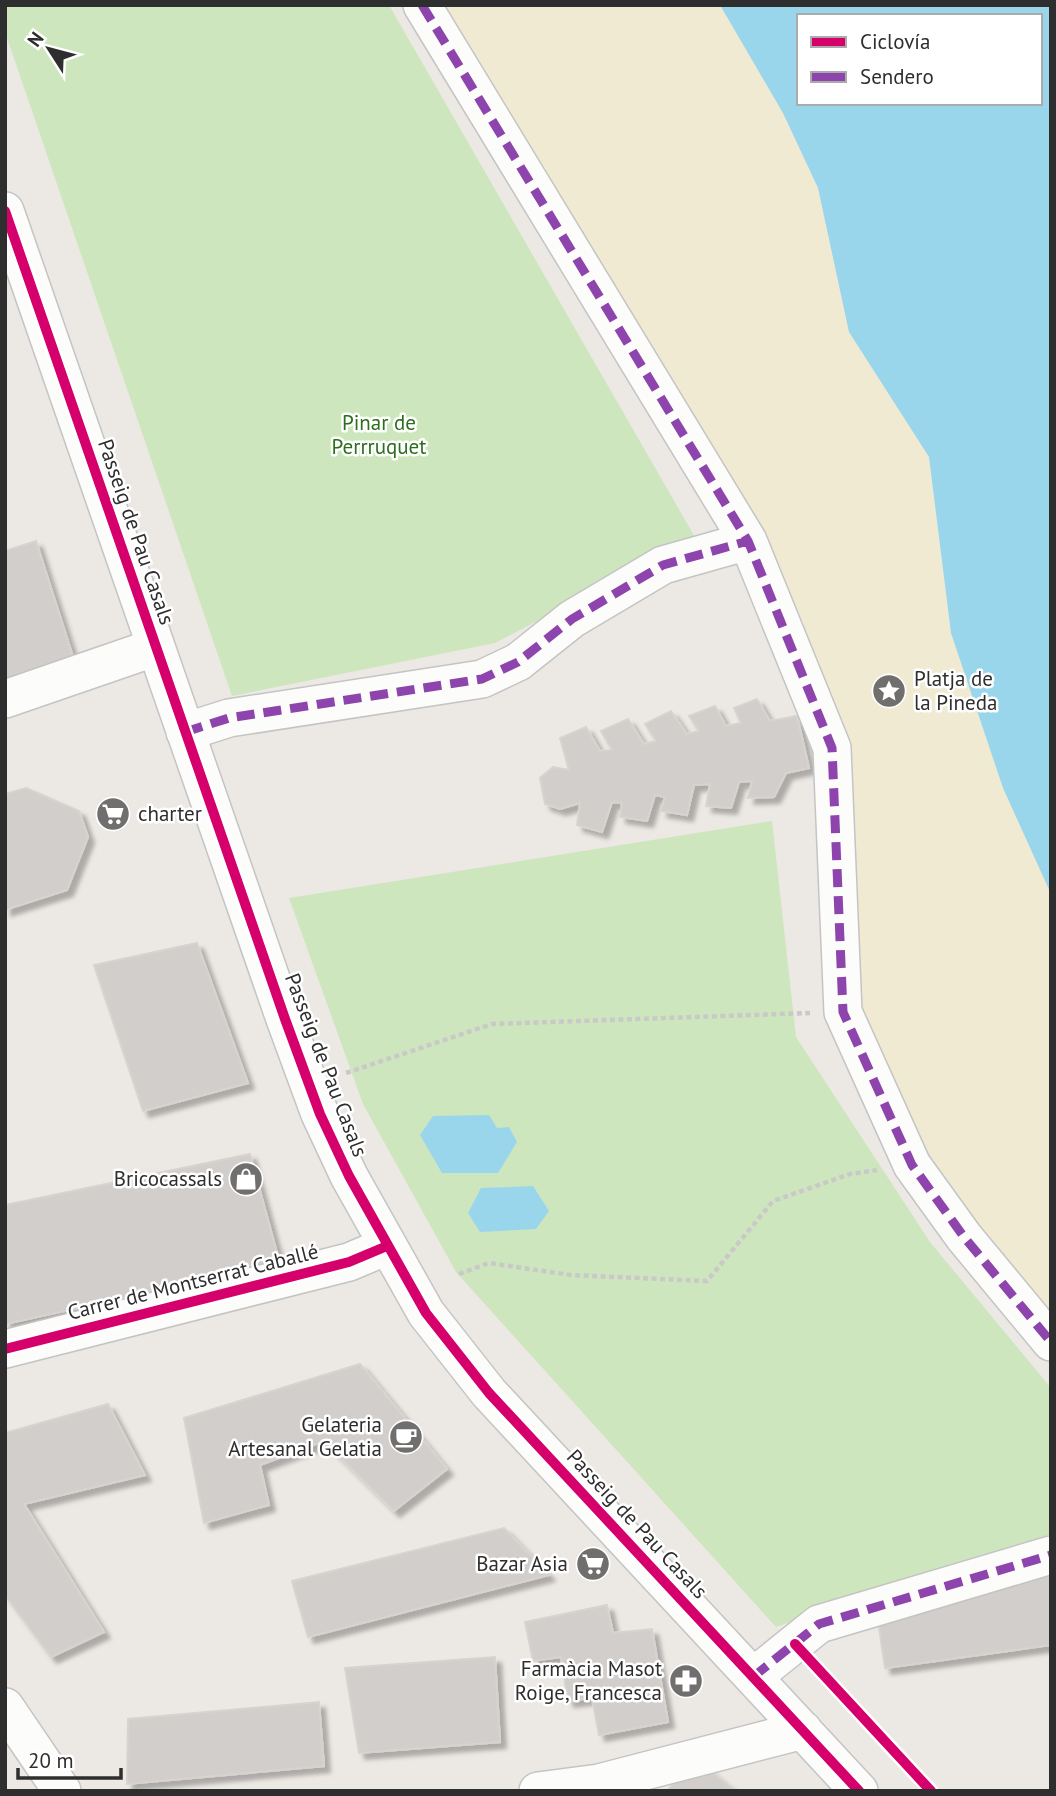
<svg xmlns="http://www.w3.org/2000/svg" width="1056" height="1796" viewBox="0 0 1056 1796" font-family="'PT Sans',sans-serif">
<style>
.green{fill:#cee6be}
.sand{fill:#f0ead3}
.water{fill:#99d6ec;fill-rule:evenodd}
.building{fill:#d1cecb;stroke:#d7d4d0;stroke-width:2;filter:url(#shadow)}
.lines{fill:none;stroke-linecap:round;stroke-linejoin:round}
.minor-casing{stroke:#c5c4c5;stroke-width:40}
.path{stroke:#c9c9c8;stroke-width:4.5;stroke-dasharray:5 3.5;stroke-linecap:butt}
.minor{stroke:#fcfcfb;stroke-width:37}
.quiet{stroke:#8e44ad;stroke-width:9;stroke-dasharray:18 9;stroke-linecap:butt}
.cycleway-casing{stroke:#fff;stroke-width:15}
.cycleway{stroke:#d6006c;stroke-width:10}
.labels{text-anchor:middle;stroke-width:5;stroke-linejoin:round;paint-order:stroke}
.park-label{font-size:21px;fill:#2c6e1b;stroke:#fff}
.street-label{font-size:21px;fill:#2e2e2e;stroke:#fff}
.poi-label{font-size:21px;fill:#2e2e2e;stroke:#fff;text-anchor:end}
</style>
<defs>
<filter id="shadow"><feDropShadow dx="6" dy="6" stdDeviation="2" flood-color="#0004"/></filter>
</defs>
<rect width="100%" height="100%" fill="#ece8e4"/>
<path class="green" d="M 5,5 L 389,5 L 696,539 L 495,643 L 232,696 L 5,32 Z
M 772,821 L 796,1037 L 930,1242 L 1051,1388 L 1051,1534 L 776,1627 L 456,1272 L 363,1104 L 289,898 Z"/>
<path class="sand" d="M 422,5 L 720,5 L 783,113 L 818,188 L 849,332 L 929,457 L 951,633 L 1003,788 L 1051,894 L 1051,1342 L 964,1237 L 843,1012 L 832,748 L 748,541 Z"/>
<path class="water" d="M 720,5 L 1051,5 L 1051,894 L 1003,788 L 951,633 L 929,457 L 849,332 L 818,188 L 783,113 ZM 799,16 L 1040,16 L 1040,103 L 799,103 Z
M 489,1115 L 497,1128 L 509,1127 L 517,1142 L 498,1173 L 442,1173 L 420,1135 L 433,1116 Z
M 533,1186 L 549,1211 L 536,1229 L 480,1232 L 468,1213 L 481,1188 Z"/>
<path class="building" d="M 36,541 L 75,663 L 5,686 L 5,551 Z
M 757,699 L 770,721 L 797,716 L 809,768 L 786,773 L 774,797 L 748,798 L 752,781 L 739,782 L 731,808 L 706,806 L 710,784 L 694,785 L 687,815 L 661,811 L 665,797 L 655,795 L 647,821 L 620,817 L 622,803 L 612,802 L 602,832 L 577,825 L 580,803 L 560,809 L 545,804 L 540,778 L 553,767 L 569,770 L 560,738 L 586,727 L 600,751 L 612,750 L 601,731 L 628,719 L 644,744 L 656,741 L 645,724 L 671,711 L 687,734 L 699,731 L 689,716 L 715,706 L 726,726 L 741,723 L 734,708 Z
M 26,788 L 79,811 L 88,837 L 67,890 L 5,910 L 5,794 Z
M 197,943 L 248,1083 L 143,1111 L 94,965 Z
M 250,1154 L 280,1264 L 5,1324 L 5,1205 Z
M 360,1364 L 447,1469 L 394,1511 L 324,1441 L 260,1465 L 269,1505 L 204,1523 L 184,1418 Z
M 108,1404 L 145,1475 L 24,1504 L 104,1632 L 51,1657 L 5,1595 L 5,1433 Z
M 504,1528 L 549,1575 L 308,1637 L 292,1581 Z
M 1051,1555 L 1051,1645 L 885,1668 L 876,1607 Z
M 607,1605 L 613,1633 L 652,1629 L 668,1722 L 599,1735 L 592,1698 L 568,1701 L 561,1657 L 533,1661 L 525,1622 Z
M 495,1657 L 500,1742 L 359,1753 L 345,1668 Z
M 319,1702 L 324,1766 L 127,1784 L 128,1719 Z
M 695,1758 L 735,1791 L 667,1791 Z"/>
<g class="lines">
<g class="minor-casing">
<path id="minor" d="M 422,5 L 748,541 L 832,748 L 843,1012 L 912,1165 L 964,1237 L 1051,1342
M 5,211 L 285,1019 L 320,1114 L 349,1176 L 426,1313 L 489,1393 L 859,1791
M 5,699 L 156,647
M 185,732 L 229,718 L 482,679 L 518,662 L 572,619 L 663,565 L 748,541
M 5,1349 L 349,1262 L 387,1246
M 753,1677 L 819,1624 L 1051,1555
M 5,1707 L 62,1791
M 538,1791 L 599,1783 L 803,1730"/>
</g>
<path class="path" d="M 346,1073 L 492,1024 L 810,1013
M 459,1274 L 489,1263 L 571,1275 L 707,1281 L 773,1201 L 850,1174 L 877,1170"/>
<use href="#minor" class="minor"/>
<path class="quiet" d="M 422,5 L 748,541 L 832,748 L 843,1012 L 912,1165 L 964,1237 L 1051,1342
M 185,732 L 229,718 L 482,679 L 518,662 L 572,619 L 663,565 L 748,541
M 753,1677 L 819,1624 L 1051,1555"/>
<g class="cycleway-casing">
<path id="cycleway" d="M 5,211 L 285,1019 L 320,1114 L 349,1176 L 426,1313 L 489,1393 L 859,1791
M 5,1349 L 349,1262 L 387,1246
M 795,1644 L 931,1791"/>
</g>
<use href="#cycleway" class="cycleway"/>
</g>
<defs>
<g id="sight-disc" transform="scale(1.75)"><circle r="9.5" fill="#706f6e" stroke="#fff"/><path d="M0-6L1.8-2.2L6-1.7L2.9 1.2L3.7 5.4L0 3.3L-3.7 5.4L-2.9 1.2L-6-1.7L-1.8-2.2Z" fill="#fff"/></g>
<g id="supermarket-disc" transform="scale(1.75)"><circle r="9.5" fill="#706f6e" stroke="#fff"/><path d="M-6-5.5h2.5l.6 2H6L4.5 2H-2.5L-4.4-4H-6ZM-1.5 3.2a1.3 1.3 0 1 0 .1 0ZM3 3.2a1.3 1.3 0 1 0 .1 0Z" fill="#fff"/></g>
<g id="shop-disc" transform="scale(1.75)"><circle r="9.5" fill="#706f6e" stroke="#fff"/><path d="M-5-2.5h2.3a2.7 3.5 0 0 1 5.4 0H5L5.5 6h-11ZM-1.5-2.5h3a1.5 2.3 0 0 0-3 0Z" fill="#fff"/></g>
<g id="cafe-disc" transform="scale(1.75)"><circle r="9.5" fill="#706f6e" stroke="#fff"/><path d="M-5.5-4.5H6V0H3Q3 3.5 0 3.5H-2.5Q-5.5 3.5-5.5 0ZM3-3.2v2h1.7v-2ZM-6 4.5H4V6H-6Z" fill="#fff"/></g>
<g id="pharmacy-disc" transform="scale(1.75)"><circle r="9.5" fill="#706f6e" stroke="#fff"/><path d="M-2-6h4v4h4v4h-4v4h-4v-4h-4v-4h4Z" fill="#fff"/></g>
</defs>
<g fill-rule="evenodd">
<use href="#sight-disc" x="889" y="691"/>
<use href="#supermarket-disc" x="113" y="814"/>
<use href="#shop-disc" x="246" y="1179"/>
<use href="#cafe-disc" x="406" y="1437"/>
<use href="#supermarket-disc" x="593" y="1564"/>
<use href="#pharmacy-disc" x="686" y="1681"/>
</g>
<g class="labels">
<g class="park-label">
<text x="379" y="430">Pinar de<tspan x="379" dy="24">Perrruquet</tspan></text>
</g>
<g class="street-label">
<text transform="translate(136 532) rotate(71)" y="7">Passeig de Pau Casals</text>
<text transform="translate(326 1065) rotate(69)" y="7">Passeig de Pau Casals</text>
<text transform="translate(193 1282) rotate(-14)" y="7">Carrer de Montserrat Caballé</text>
<text transform="translate(637 1524) rotate(47)" y="7">Passeig de Pau Casals</text>
</g>
<g class="poi-label">
<text x="914" y="686" text-anchor="start">Platja de<tspan x="914" dy="24">la Pineda</tspan></text>
<text x="138" y="821" text-anchor="start">charter</text>
<text x="222" y="1186">Bricocassals</text>
<text x="382" y="1432">Gelateria<tspan x="382" dy="24">Artesanal Gelatia</tspan></text>
<text x="568" y="1571">Bazar Asia</text>
<text x="662" y="1676">Farmàcia Masot<tspan x="662" dy="24">Roige, Francesca</tspan></text>
</g>
</g>
<rect width="1056" height="1796" fill="none" stroke="#2e2e2e" stroke-width="14"/>
<rect x="797" y="14" width="245" height="91" fill="#ffffff" stroke="#ababab" stroke-width="2"/>
<rect x="811" y="37" width="35" height="10" fill="#d6006c" stroke="#ababab" stroke-width="2"/>
<text x="860" y="49" font-size="21" fill="#2e2e2e">Ciclovía</text>
<rect x="811" y="72" width="35" height="10" fill="#8e44ad" stroke="#ababab" stroke-width="2"/>
<text x="860" y="84" font-size="21" fill="#2e2e2e">Sendero</text>
<g transform="translate(49 49) rotate(306)" stroke="#ffffff" stroke-width="5" paint-order="stroke">
<path d="M0-5L12 26L0 18L-12 26Z" fill="#2e2e2e"/>
<text y="-10" font-size="19" font-weight="bold" text-anchor="middle" fill="#2e2e2e">N</text>
</g>
<path d="M18 1768v10h103v-10" fill="none" stroke="#2e2e2e" stroke-width="3.5"/>
<text x="28" y="1768" font-size="21" fill="#2e2e2e" stroke="#ffffff" stroke-width="5" paint-order="stroke">20 m</text>
</svg>
